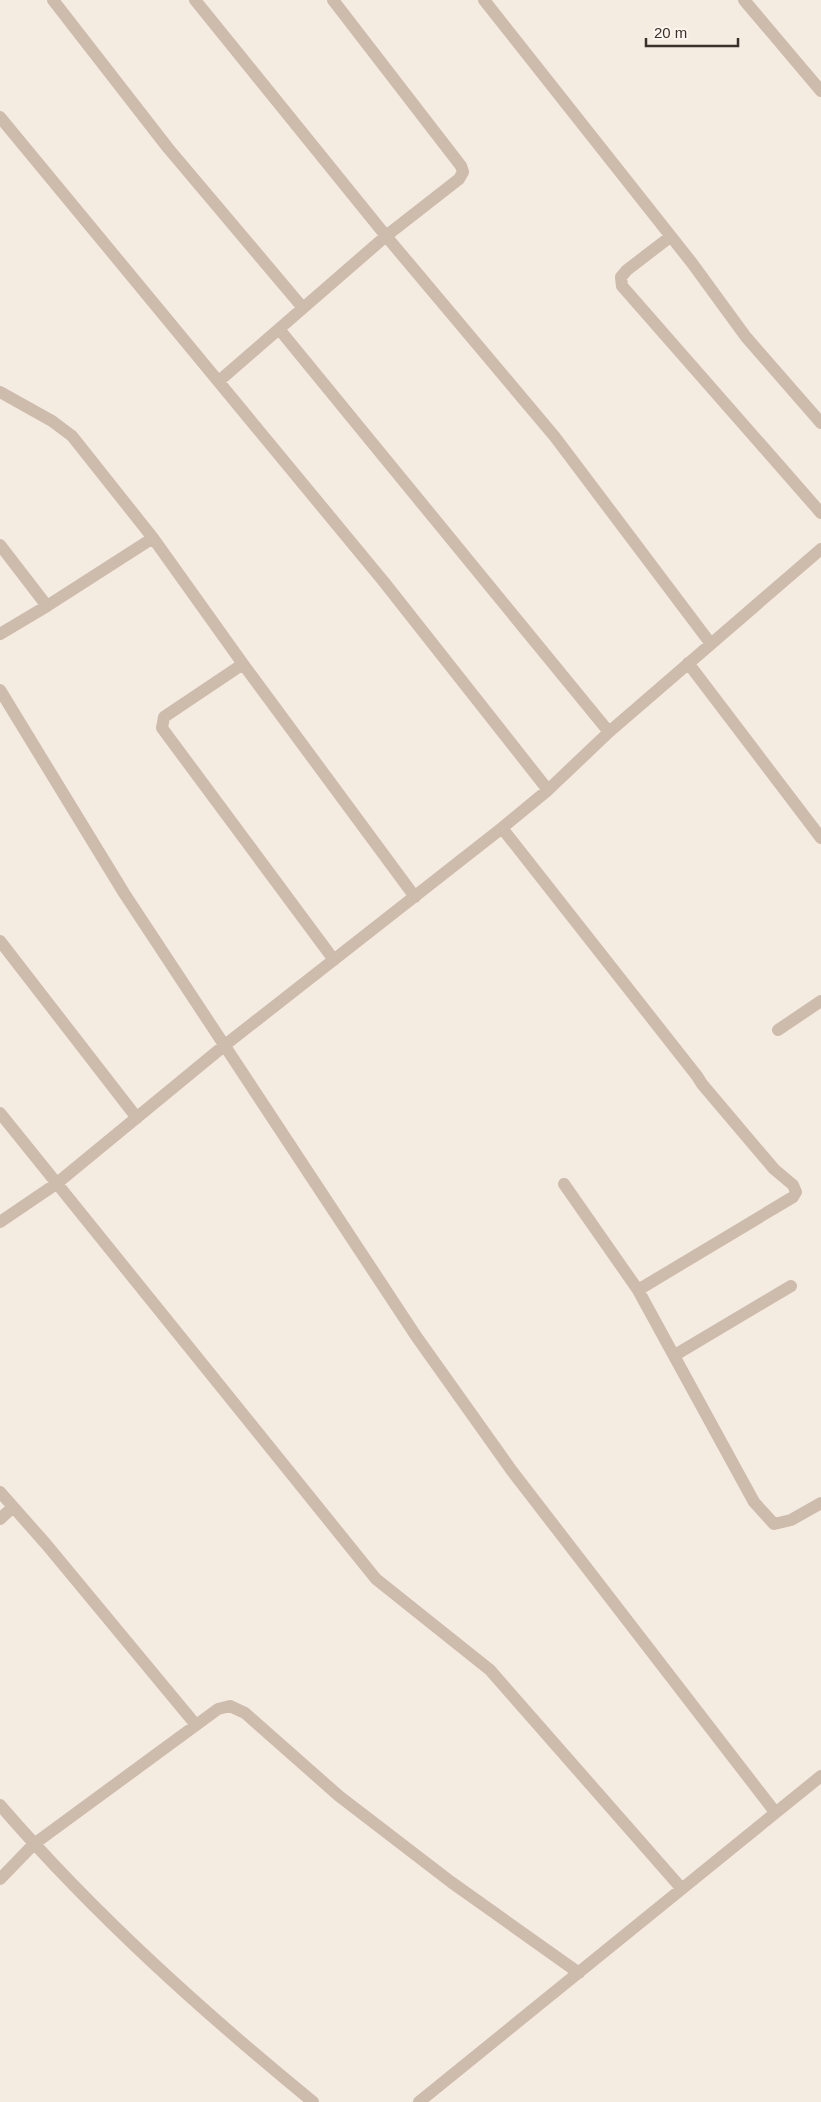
<svg xmlns="http://www.w3.org/2000/svg" width="821" height="2102" viewBox="0 0 821 2102" font-family="Helvetica,sans-serif">
<style>
.lines{fill:none;stroke-linecap:round;stroke-linejoin:round}
.minor{stroke:#cdbbac;stroke-width:12}
</style>
<rect width="100%" height="100%" fill="#f4ebe1"/>
<g class="lines">
<path class="minor" d="M 53,0 L 168,148 L 303,308
M 195,0 L 386,236 L 459,179 L 463,172 L 461,166 L 333,0
M 484,0 L 692,263 L 746,337 L 821,423
M 744,0 L 821,91
M 0,117 L 384,582 L 548,790
M 670,237 L 627,270 L 621,277 L 622,286 L 821,513
M 279,329 L 609,732
M 219,381 L 386,236 L 555,437 L 711,644
M 0,392 L 52,421 L 72,436 L 153,538 L 243,664 L 415,897
M 0,545 L 47,606
M 0,634 L 47,606 L 153,538
M 688,663 L 821,838
M 243,664 L 164,717 L 162,728 L 334,960
M 0,690 L 124,893 L 416,1336 L 512,1471 L 775,1812
M 502,828 L 697,1076 L 702,1084 L 774,1169 L 793,1185 L 796,1192 L 793,1197 L 638,1290
M 0,941 L 137,1118
M 778,1030 L 821,1001
M 0,1113 L 376,1579 L 490,1670 L 682,1889
M 564,1184 L 638,1290 L 754,1502 L 774,1524 L 791,1520 L 821,1503
M 0,1222 L 56,1184 L 225,1045 L 502,828 L 548,790 L 609,732 L 821,549
M 675,1355 L 791,1286
M 0,1492 L 46,1544 L 196,1725
M 0,1519 L 13,1507
M 0,1805 C 94,1914 202,2011 313,2102
M 0,1879 L 34,1844 L 218,1709 L 230,1706 L 245,1713 L 339,1796 L 451,1882 L 579,1973
M 419,2102 L 821,1776"/>
</g>
<path d="M646 38v8h92v-8" fill="none" stroke="#3b302b" stroke-width="2.5"/>
<text x="654" y="38" font-size="15" fill="#3b302b" stroke="#fbf5ee" stroke-width="4" paint-order="stroke">20 m</text>
</svg>
